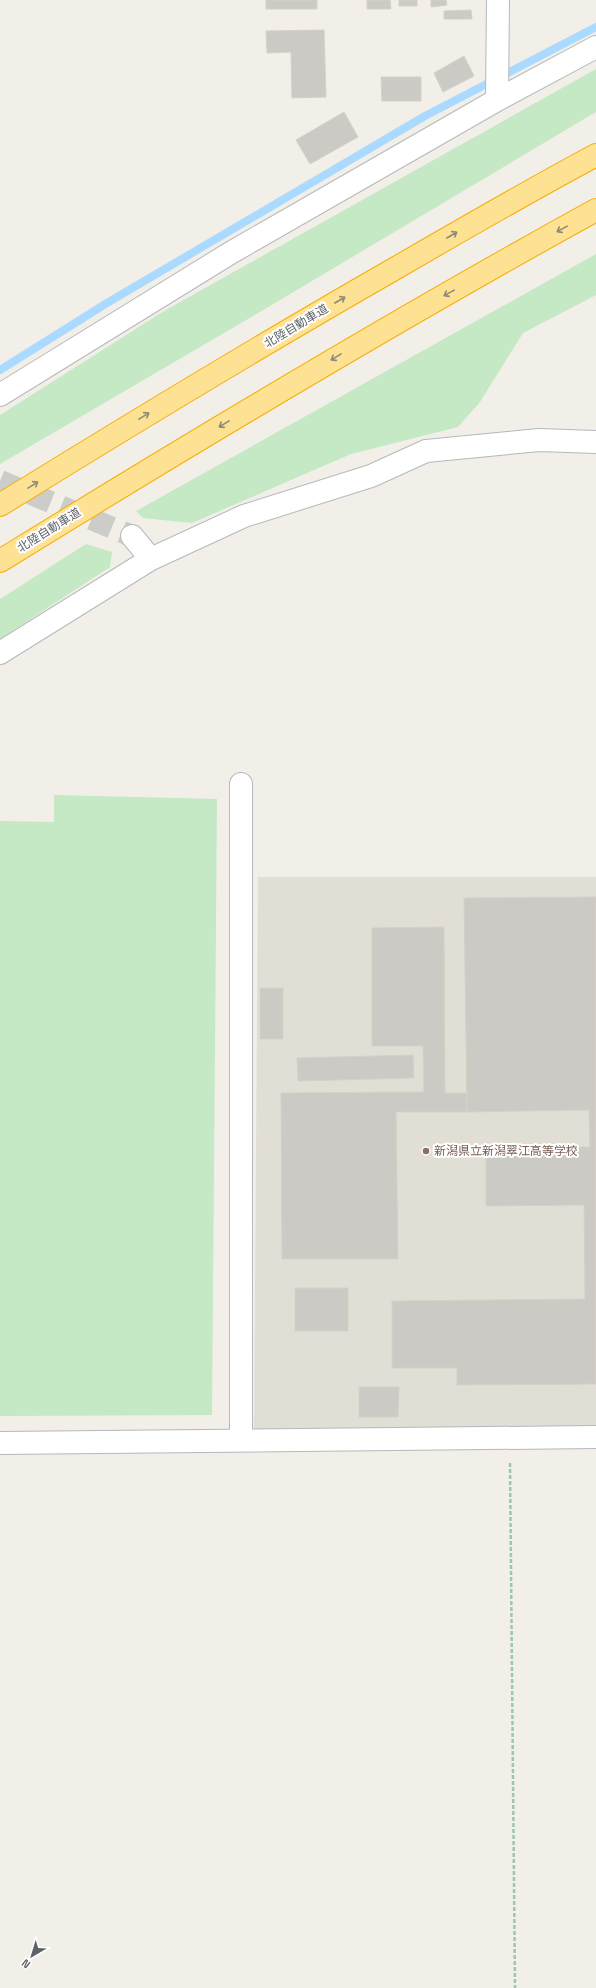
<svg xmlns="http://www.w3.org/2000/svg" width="596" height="1988" viewBox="0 0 596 1988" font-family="'Space Grotesk','Noto Sans JP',sans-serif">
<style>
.education{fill:#e1ded6}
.green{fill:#c5e8c5}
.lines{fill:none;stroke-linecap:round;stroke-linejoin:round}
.stream{stroke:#aadaff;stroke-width:8}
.building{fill:#cccac5;stroke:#d6d1c6}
.minor-tunnel{stroke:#ccccc8;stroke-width:22;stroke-dasharray:22 11;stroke-linecap:butt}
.minor-casing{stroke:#b5b8bc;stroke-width:24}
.tertiary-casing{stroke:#b5b8bc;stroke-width:24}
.motorway-casing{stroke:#f9ab00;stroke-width:24}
.path{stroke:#9cc7a9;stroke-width:2.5;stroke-dasharray:4 2;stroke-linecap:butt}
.minor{stroke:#fff;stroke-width:22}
.tertiary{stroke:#fff;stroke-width:22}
.motorway{stroke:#fde293;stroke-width:22}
.oneway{stroke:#8e8975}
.education-dot{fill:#8d6e63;stroke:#fff;stroke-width:1.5}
.labels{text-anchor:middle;stroke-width:4;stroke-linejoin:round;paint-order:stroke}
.street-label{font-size:12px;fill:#5f6368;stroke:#fff}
.education-label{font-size:12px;fill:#785e54;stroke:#fff;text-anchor:start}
</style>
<rect width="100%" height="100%" fill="#f1efe8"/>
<path class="education" d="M 258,877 L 596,877 L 596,1426 L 254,1430 Z"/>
<path class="green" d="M 596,69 L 596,112 L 253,316 L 0,464 L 0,415 L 164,311 Z
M 596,254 L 596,295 L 523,333 L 480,402 L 458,427 L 351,454 L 192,523 L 143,518 L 136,511 Z
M 86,544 L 112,552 L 110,567 L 0,639 L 0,599 Z
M 54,795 L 217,799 L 212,1415 L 0,1416 L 0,821 L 54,822 Z"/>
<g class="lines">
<path class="stream" d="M 0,370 L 107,303 L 425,116 L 596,27"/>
</g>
<path class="building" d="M 266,0 L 317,0 L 317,9 L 266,9 Z
M 367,0 L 390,0 L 391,9 L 367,9 Z
M 399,0 L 417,0 L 417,6 L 399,6 Z
M 431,0 L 446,0 L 447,5 L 431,7 Z
M 471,10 L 472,19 L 444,19 L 444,11 Z
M 324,30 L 326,97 L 292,98 L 291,52 L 267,53 L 266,31 Z
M 464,56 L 474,76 L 443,92 L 434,73 Z
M 381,77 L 421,77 L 421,101 L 382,101 Z
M 344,112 L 358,137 L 310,164 L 296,140 Z
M 596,897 L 596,1384 L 457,1385 L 457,1368 L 392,1368 L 392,1301 L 585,1299 L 584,1205 L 486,1206 L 486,1148 L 590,1147 L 589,1110 L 467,1112 L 464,898 Z
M 444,927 L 445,1093 L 466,1093 L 467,1112 L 396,1112 L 398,1259 L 282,1259 L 281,1093 L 424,1092 L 423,1046 L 372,1046 L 372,928 Z
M 260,988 L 283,988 L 283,1039 L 260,1039 Z
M 413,1055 L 414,1078 L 298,1081 L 297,1058 Z
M 295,1288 L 348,1288 L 348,1331 L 295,1331 Z
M 359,1387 L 399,1387 L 398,1417 L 359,1417 Z"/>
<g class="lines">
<path class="minor-tunnel" d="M 0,481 L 132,536"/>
<g class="minor-casing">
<path id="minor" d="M 497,100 L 498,0
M 0,395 L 232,252 L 497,100 L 596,47
M 132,536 L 151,559
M 0,653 L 151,559 L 244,516 L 371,476 L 426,451 L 539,440 L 596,442
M 241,784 L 241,1440"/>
</g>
<g class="tertiary-casing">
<path id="tertiary" d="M 0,1443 L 596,1437"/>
</g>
<g class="motorway-casing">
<path id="motorway" d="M 0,505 C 131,424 263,344 396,268 C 463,229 529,191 596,155
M 0,561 C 196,440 394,321 596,210"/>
</g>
<path class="path" d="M 510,1463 L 515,1988"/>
<use href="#minor" class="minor"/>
<use href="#tertiary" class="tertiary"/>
<use href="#motorway" class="motorway"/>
</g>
<defs><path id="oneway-shaft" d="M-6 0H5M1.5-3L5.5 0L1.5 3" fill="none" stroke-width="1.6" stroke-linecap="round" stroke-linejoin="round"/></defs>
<g class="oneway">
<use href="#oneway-shaft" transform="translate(562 229) rotate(151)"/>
<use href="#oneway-shaft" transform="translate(452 235) rotate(-30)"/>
<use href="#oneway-shaft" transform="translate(449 293) rotate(151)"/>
<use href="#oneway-shaft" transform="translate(340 300) rotate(-30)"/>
<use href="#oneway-shaft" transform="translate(336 357) rotate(149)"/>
<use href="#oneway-shaft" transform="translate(144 416) rotate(-31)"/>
<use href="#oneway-shaft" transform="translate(224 424) rotate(149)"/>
<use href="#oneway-shaft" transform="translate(33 485) rotate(-32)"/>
</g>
<circle class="education-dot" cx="426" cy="1151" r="4"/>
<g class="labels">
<g class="street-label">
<text transform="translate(296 326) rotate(-31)" y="4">北陸自動車道</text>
<text transform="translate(49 530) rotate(-32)" y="4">北陸自動車道</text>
</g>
<g class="education-label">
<text x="434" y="1155">新潟県立新潟翠江高等学校</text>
</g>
</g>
<g transform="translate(32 1956) rotate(218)" stroke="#ffffff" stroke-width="3" paint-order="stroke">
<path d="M0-3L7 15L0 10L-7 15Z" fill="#5f6368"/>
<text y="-6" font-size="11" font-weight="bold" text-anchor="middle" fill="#5f6368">N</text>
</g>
</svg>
